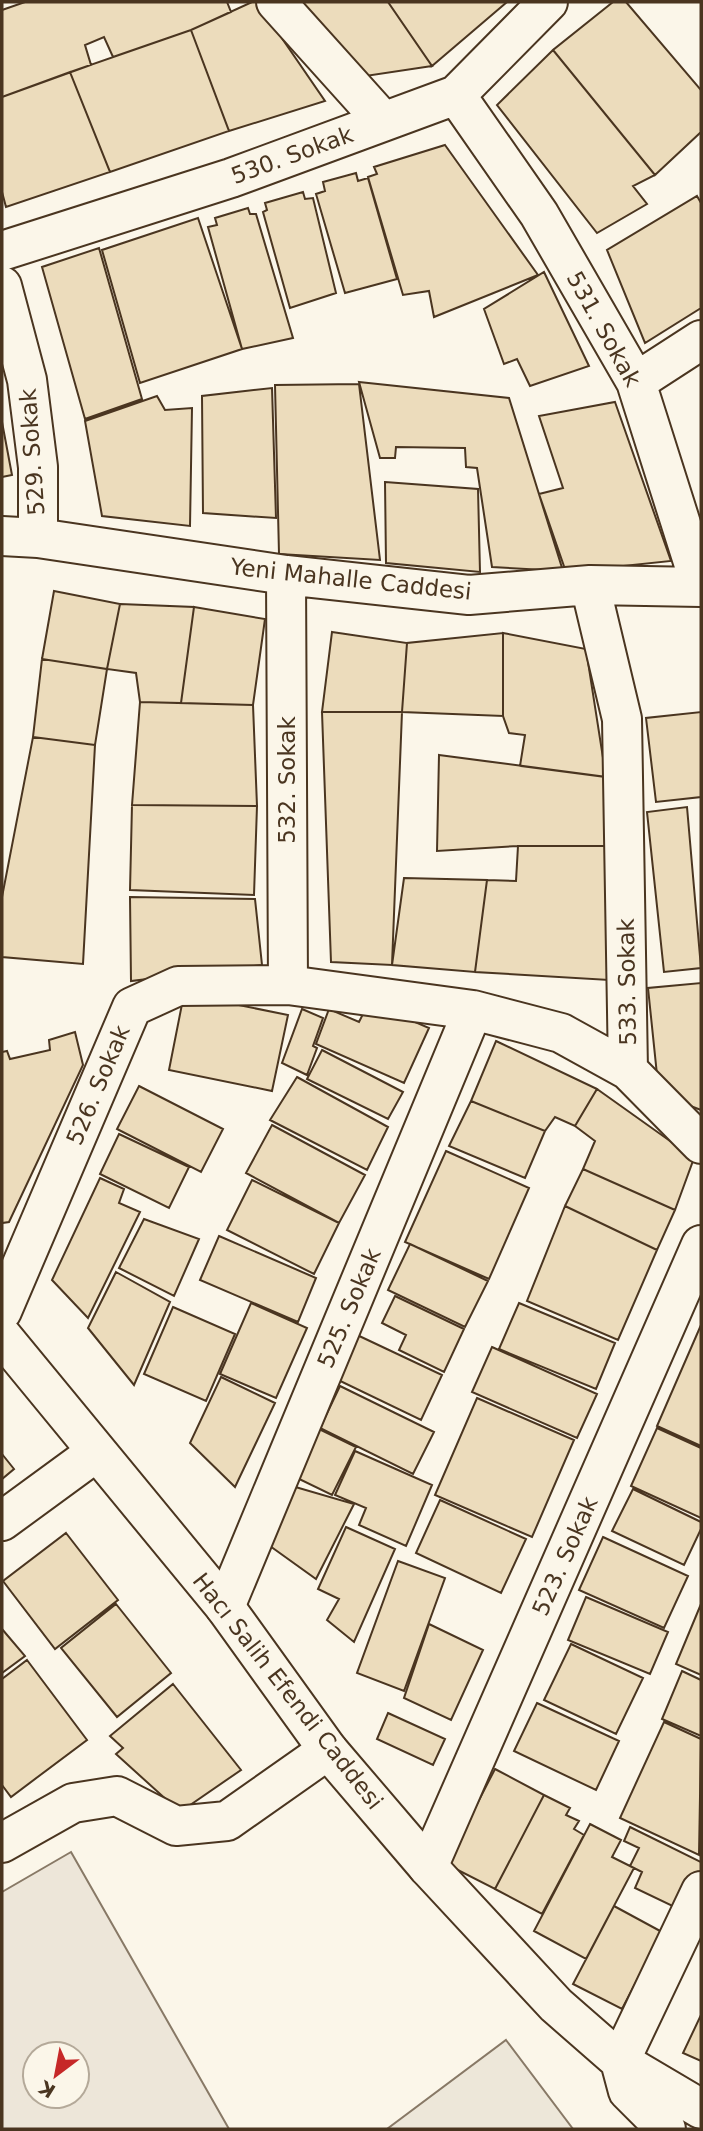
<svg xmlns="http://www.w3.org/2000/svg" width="703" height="2131" viewBox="0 0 703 2131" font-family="'DejaVu Sans',sans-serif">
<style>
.green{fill:#ede6d9;stroke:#887966;stroke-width:2;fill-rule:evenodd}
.parking{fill:#ede7d9;stroke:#887966;stroke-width:2}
.building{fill:#ecdcbc;stroke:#4a3520;stroke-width:2}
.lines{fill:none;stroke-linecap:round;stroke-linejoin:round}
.minor-casing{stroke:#4a3520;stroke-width:42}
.secondary-casing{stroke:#4a3520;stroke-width:42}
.minor{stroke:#fbf6e9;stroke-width:38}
.secondary{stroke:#fbf6e9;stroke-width:38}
.labels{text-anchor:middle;stroke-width:5;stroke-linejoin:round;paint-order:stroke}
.street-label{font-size:23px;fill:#4a3520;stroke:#fbf6e9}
</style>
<rect width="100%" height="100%" fill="#fbf6e9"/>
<path class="green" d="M 71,1852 L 229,2129 L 2,2129 L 2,1892 ZM 35,2054 L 77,2054 L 77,2096 L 35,2096 Z"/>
<path class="parking" d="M 506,2040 L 573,2129 L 387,2129 Z"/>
<path class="building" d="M 25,2 L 227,2 L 231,12 L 191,30 L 113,57 L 104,37 L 85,45 L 91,65 L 2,97 L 2,10 Z
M 252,2 L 257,2 L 325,101 L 229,131 L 191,30 Z
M 299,2 L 388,2 L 432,66 L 359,77 Z
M 388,2 L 507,2 L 432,66 Z
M 613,2 L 626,2 L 701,90 L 701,132 L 655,175 L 553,50 Z
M 191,30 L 229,131 L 110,172 L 70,72 Z
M 553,50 L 655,175 L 633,186 L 647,204 L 597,233 L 497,105 Z
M 70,72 L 110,172 L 6,207 L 2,192 L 2,97 Z
M 445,145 L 538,275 L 434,317 L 429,291 L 403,295 L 368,177 L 377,174 L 374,167 Z
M 356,173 L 358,181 L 368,178 L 397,279 L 345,293 L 316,194 L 325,191 L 323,182 Z
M 303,192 L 305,199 L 313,198 L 336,293 L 290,308 L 263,212 L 267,210 L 265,203 Z
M 697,196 L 701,203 L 701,308 L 645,343 L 607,250 Z
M 248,208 L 250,214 L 256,214 L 293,338 L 242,349 L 208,227 L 217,225 L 215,218 Z
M 198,218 L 242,349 L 140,383 L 102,250 Z
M 99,248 L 142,399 L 85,419 L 42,267 Z
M 544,272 L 589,366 L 530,386 L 517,359 L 504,364 L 484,309 Z
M 359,382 L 509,398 L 563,571 L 492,567 L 477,468 L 466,467 L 465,448 L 396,447 L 395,458 L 380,458 Z
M 359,384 L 380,560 L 279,554 L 275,385 Z
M 272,388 L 276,518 L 203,513 L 202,396 Z
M 157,396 L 165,410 L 192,408 L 190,526 L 102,516 L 85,421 Z
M 615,402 L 671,561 L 566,572 L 539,494 L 563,488 L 539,416 Z
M 2,422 L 12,475 L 2,477 Z
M 385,482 L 478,489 L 480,572 L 386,563 Z
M 54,591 L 120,604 L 107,669 L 42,659 Z
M 120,604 L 194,607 L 181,703 L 140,702 L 136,673 L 107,669 Z
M 194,607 L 265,619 L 253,705 L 181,703 Z
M 332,632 L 407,643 L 402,712 L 322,712 Z
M 503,633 L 503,716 L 402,712 L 407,643 Z
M 503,633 L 586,649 L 606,777 L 520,766 L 525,735 L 509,733 L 503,716 Z
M 42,659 L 107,669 L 95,745 L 33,737 Z
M 140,702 L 253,705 L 257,806 L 132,805 Z
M 322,712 L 402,712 L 392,965 L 331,962 Z
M 701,712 L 701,797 L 656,802 L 646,718 Z
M 33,737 L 95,745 L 83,964 L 2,957 L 2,897 Z
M 439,755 L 606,777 L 614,846 L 518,846 L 437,851 Z
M 132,805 L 257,806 L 254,895 L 130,890 Z
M 687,807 L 701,968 L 664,972 L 647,812 Z
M 518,846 L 614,846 L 609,980 L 475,972 L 487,880 L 516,881 Z
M 404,878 L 487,880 L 475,972 L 392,965 Z
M 130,897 L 255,899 L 262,965 L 131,981 Z
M 701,983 L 701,1110 L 659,1094 L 648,988 Z
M 184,994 L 288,1015 L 272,1091 L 169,1070 Z
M 366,1008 L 385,1009 L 429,1028 L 404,1083 L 316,1044 L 329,1009 L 359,1022 Z
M 302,1009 L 323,1018 L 313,1046 L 317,1048 L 307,1075 L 282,1063 Z
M 75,1032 L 83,1065 L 9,1222 L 2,1223 L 2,1052 L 7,1051 L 10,1059 L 50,1050 L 49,1040 Z
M 496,1041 L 597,1089 L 575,1126 L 555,1117 L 545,1131 L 471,1101 Z
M 322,1050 L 403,1092 L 388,1119 L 307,1079 Z
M 297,1077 L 388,1127 L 367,1170 L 270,1120 Z
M 139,1086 L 223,1129 L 201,1172 L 117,1129 Z
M 597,1089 L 694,1158 L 675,1210 L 583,1169 L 595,1141 L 575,1126 Z
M 471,1101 L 545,1131 L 525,1178 L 449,1146 Z
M 272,1125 L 365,1175 L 339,1223 L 246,1173 Z
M 119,1134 L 189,1167 L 169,1208 L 100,1174 Z
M 446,1151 L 529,1188 L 489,1279 L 405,1242 Z
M 583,1169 L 675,1210 L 657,1250 L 565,1206 Z
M 100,1178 L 124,1189 L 119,1203 L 140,1212 L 88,1318 L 52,1280 Z
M 252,1180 L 339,1223 L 314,1274 L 227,1230 Z
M 565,1206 L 657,1250 L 618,1340 L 527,1301 Z
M 144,1219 L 199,1239 L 174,1296 L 119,1268 Z
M 219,1236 L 316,1278 L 298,1322 L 200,1280 Z
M 410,1244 L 488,1281 L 465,1327 L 388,1290 Z
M 116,1272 L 170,1302 L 134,1385 L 88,1328 Z
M 395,1296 L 464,1329 L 444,1372 L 399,1350 L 406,1335 L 382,1323 Z
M 251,1303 L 307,1328 L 276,1398 L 220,1374 Z
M 519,1303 L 615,1343 L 596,1389 L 499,1349 Z
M 173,1307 L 235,1334 L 206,1401 L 144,1374 Z
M 701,1325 L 701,1446 L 657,1426 Z
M 355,1334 L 442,1375 L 421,1420 L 334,1378 Z
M 492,1347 L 597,1394 L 577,1438 L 472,1392 Z
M 221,1377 L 275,1403 L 235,1487 L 190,1443 Z
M 340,1386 L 434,1432 L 413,1474 L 320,1428 Z
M 477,1398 L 574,1440 L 532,1537 L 435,1495 Z
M 317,1428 L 356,1447 L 332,1495 L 293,1476 Z
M 657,1428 L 701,1448 L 701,1518 L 631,1486 Z
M 355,1451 L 432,1485 L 406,1546 L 359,1525 L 366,1508 L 335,1495 Z
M 2,1454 L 14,1469 L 2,1479 Z
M 292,1486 L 354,1504 L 316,1579 L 263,1541 Z
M 633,1489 L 701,1522 L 701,1529 L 684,1565 L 612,1531 Z
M 440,1500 L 526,1539 L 501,1593 L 416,1553 Z
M 346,1527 L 395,1549 L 354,1642 L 327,1620 L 339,1599 L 318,1589 Z
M 66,1533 L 118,1600 L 55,1649 L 3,1581 Z
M 603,1537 L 688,1576 L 664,1628 L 579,1590 Z
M 398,1561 L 445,1578 L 404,1691 L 357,1673 Z
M 586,1597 L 668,1632 L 650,1674 L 568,1640 Z
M 116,1604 L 171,1673 L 117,1717 L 61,1648 Z
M 701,1604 L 701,1675 L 676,1664 Z
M 429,1624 L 483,1650 L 451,1720 L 404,1698 Z
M 2,1629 L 25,1656 L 2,1673 Z
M 571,1644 L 643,1678 L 616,1734 L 544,1700 Z
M 27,1660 L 87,1740 L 11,1797 L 2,1785 L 2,1679 Z
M 682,1671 L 701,1680 L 701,1736 L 662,1719 Z
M 173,1684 L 241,1770 L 180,1812 L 116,1754 L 123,1748 L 110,1736 Z
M 537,1703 L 619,1741 L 596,1790 L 514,1751 Z
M 388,1713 L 445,1739 L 433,1765 L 377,1739 Z
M 664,1722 L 701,1739 L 699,1855 L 620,1818 Z
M 495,1769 L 544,1795 L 495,1889 L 446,1864 Z
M 544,1795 L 570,1808 L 566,1815 L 579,1821 L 574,1829 L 584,1835 L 542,1914 L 495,1889 Z
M 590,1824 L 621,1840 L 612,1857 L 634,1868 L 586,1959 L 534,1931 Z
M 630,1827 L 701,1862 L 701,1880 L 685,1912 L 635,1888 L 642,1872 L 630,1866 L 639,1848 L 624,1841 Z
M 614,1906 L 662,1932 L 622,2009 L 573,1984 Z
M 701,2015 L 701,2061 L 683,2053 Z"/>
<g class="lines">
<g class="minor-casing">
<path id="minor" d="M 276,2 L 383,121
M 456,95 L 539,214 L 636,382 L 701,587
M 2,251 L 231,178 L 456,95 L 548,2
M 2,286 L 27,380 L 38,467 L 38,538
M 636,382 L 701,340
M 2,536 L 38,538 L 286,575 L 469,595 L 590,585 L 701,587
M 286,575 L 288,985
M 590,585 L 622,719 L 628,1070
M 2,1311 L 132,1007 L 178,986 L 288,985 L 473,1010 L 561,1033 L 628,1070 L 701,1144
M 2,1521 L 95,1453
M 225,1607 L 473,1010
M 2,1843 L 73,1803 L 117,1796 L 176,1826 L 227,1821 L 328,1750
M 428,1867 L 701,1245
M 620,2061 L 701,1891"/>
</g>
<g class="secondary-casing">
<path id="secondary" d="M 2,1336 L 225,1607 L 328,1750 L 428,1867 L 556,2005 L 620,2061 L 701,2109
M 620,2061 L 628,2091 L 666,2129"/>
</g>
<use href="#minor" class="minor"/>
<use href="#secondary" class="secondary"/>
</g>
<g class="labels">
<g class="street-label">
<text transform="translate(292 155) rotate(-20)" y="8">530. Sokak</text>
<text transform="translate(604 329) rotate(61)" y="8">531. Sokak</text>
<text transform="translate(32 452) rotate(-94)" y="8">529. Sokak</text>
<text transform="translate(351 579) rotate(6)" y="8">Yeni Mahalle Caddesi</text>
<text transform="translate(287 780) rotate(-90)" y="8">532. Sokak</text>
<text transform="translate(627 982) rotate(-91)" y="8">533. Sokak</text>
<text transform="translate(98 1085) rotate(-67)" y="8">526. Sokak</text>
<text transform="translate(349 1308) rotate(-67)" y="8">525. Sokak</text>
<text transform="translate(565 1556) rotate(-66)" y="8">523. Sokak</text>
<text transform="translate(288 1691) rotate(52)" y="8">Hacı Salih Efendi Caddesi</text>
</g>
</g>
<rect width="703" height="2131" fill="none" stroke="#4a3520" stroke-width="7"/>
<g transform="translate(56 2075) rotate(212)"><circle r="33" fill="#fbf6e9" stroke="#b4a999" stroke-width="2"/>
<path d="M0-5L12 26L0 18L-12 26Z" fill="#c62828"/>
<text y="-10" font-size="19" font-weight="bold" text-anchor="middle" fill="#4a3520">K</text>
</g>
</svg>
